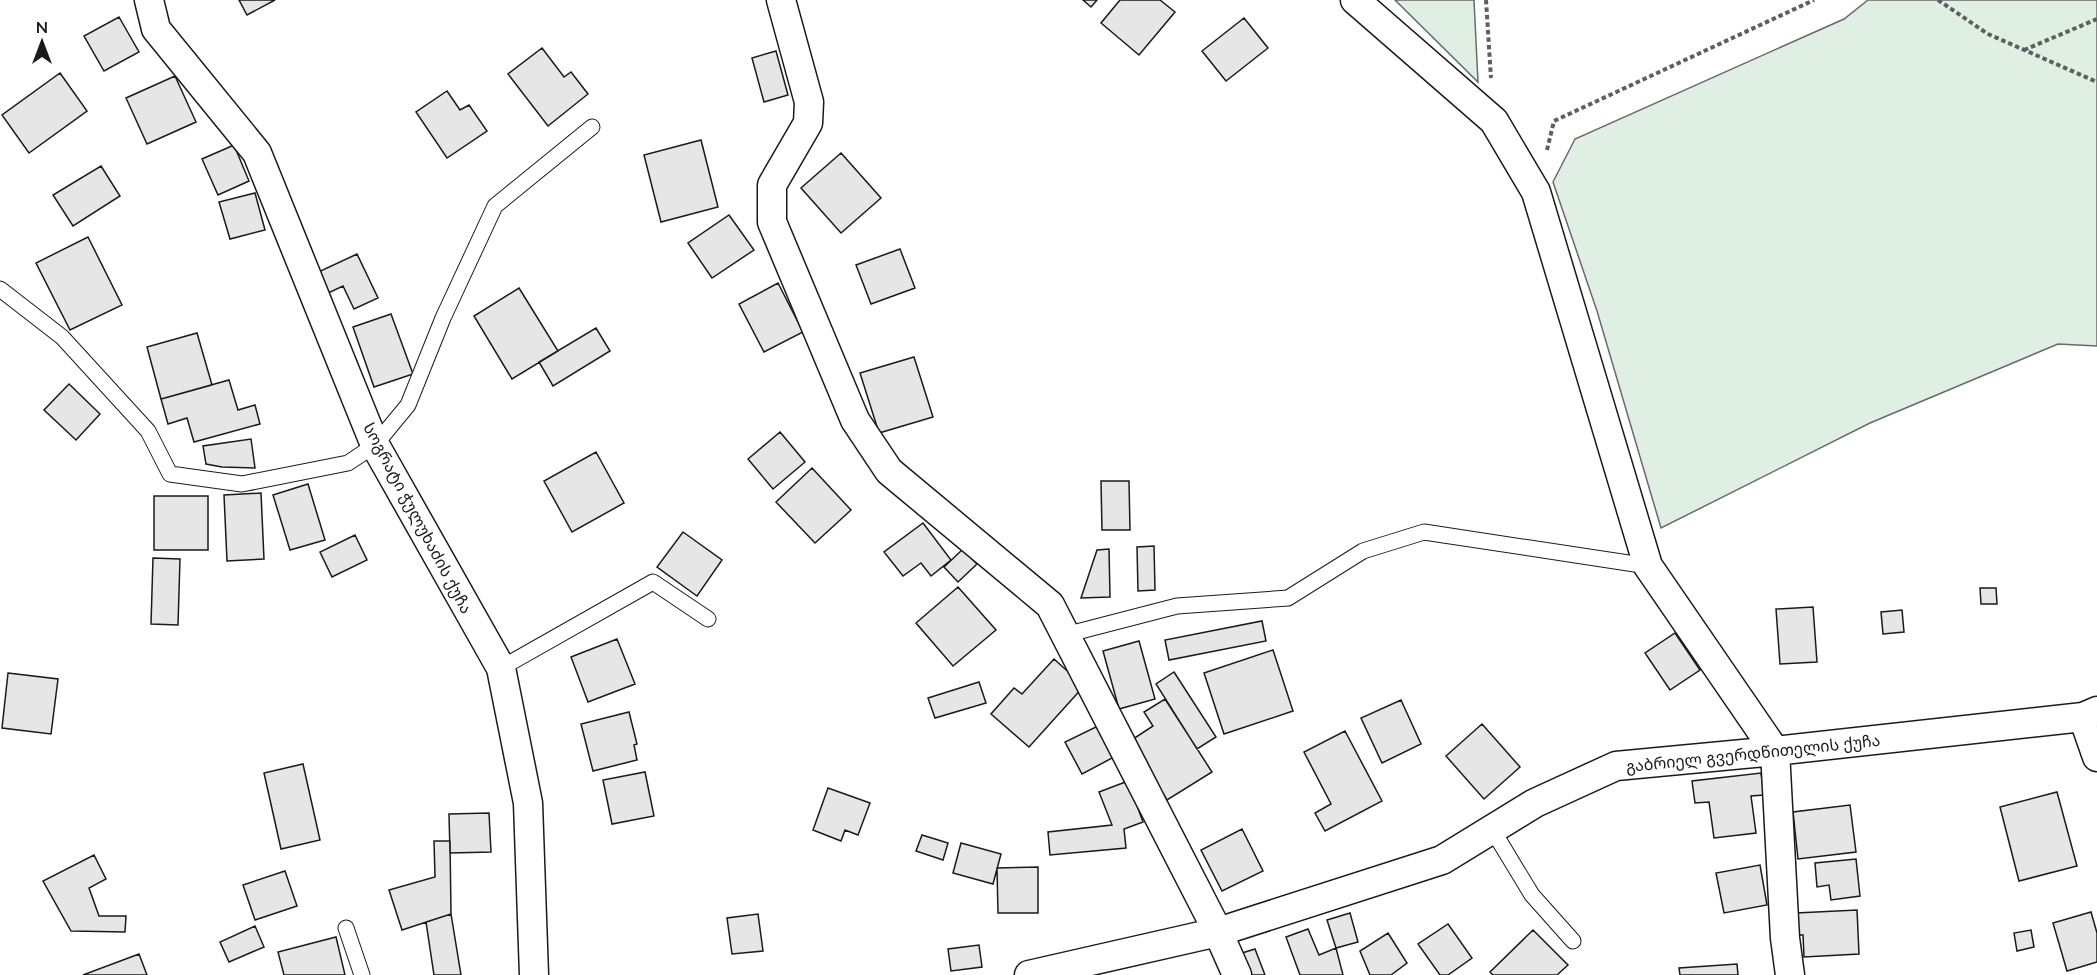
<svg xmlns="http://www.w3.org/2000/svg" width="2097" height="975" viewBox="0 0 2097 975" font-family="Lato,'Noto Sans Georgian',sans-serif">
<style>
.green{fill:#e0efe3;stroke:#6a6a6a;stroke-width:1.5}
.building{fill:#e6e6e6;stroke:#1a1a1a;stroke-width:1.5}
.lines{fill:none;stroke-linecap:round;stroke-linejoin:round}
.service-casing{stroke:#1a1a1a;stroke-width:17}
.minor-casing{stroke:#1a1a1a;stroke-width:31}
.path{stroke:#5f5f5f;stroke-width:4;stroke-dasharray:4.5 3;stroke-linecap:butt}
.service{stroke:#fff;stroke-width:15}
.minor{stroke:#fff;stroke-width:28}
.labels{text-anchor:middle;stroke-width:4.5;stroke-linejoin:round;paint-order:stroke}
.street-label{font-size:16px;fill:#1a1a1a;stroke:#fff}
</style>
<rect width="100%" height="100%" fill="#fff"/>
<path class="green" d="M 1395,0 L 1474,0 L 1478,82 Z
M 1868,0 L 2097,0 L 2097,346 L 2058,344 L 1870,423 L 1661,528 L 1597,311 L 1553,182 L 1575,139 L 1844,19 Z"/>
<path class="building" d="M 239,0 L 275,0 L 247,15 Z
M 1083,0 L 1097,0 L 1091,7 Z
M 1120,0 L 1160,0 L 1175,12 L 1139,55 L 1101,23 Z
M 119,17 L 139,52 L 104,71 L 84,36 Z
M 1244,18 L 1268,48 L 1226,81 L 1202,51 Z
M 542,48 L 564,77 L 571,72 L 588,94 L 548,126 L 508,74 Z
M 776,51 L 788,95 L 764,102 L 752,58 Z
M 60,73 L 87,111 L 29,153 L 2,115 Z
M 175,76 L 196,122 L 147,144 L 126,98 Z
M 447,91 L 460,110 L 469,105 L 487,131 L 447,158 L 416,112 Z
M 701,140 L 718,207 L 661,222 L 644,155 Z
M 234,145 L 249,181 L 218,195 L 202,159 Z
M 841,153 L 881,198 L 841,233 L 801,188 Z
M 101,166 L 120,196 L 73,226 L 53,195 Z
M 255,193 L 265,230 L 230,239 L 219,202 Z
M 729,215 L 754,250 L 712,278 L 688,243 Z
M 88,237 L 122,305 L 70,330 L 36,263 Z
M 900,249 L 915,288 L 871,304 L 856,265 Z
M 357,254 L 378,298 L 354,309 L 343,286 L 324,295 L 314,274 Z
M 778,283 L 803,332 L 764,352 L 739,304 Z
M 519,288 L 558,351 L 512,379 L 474,316 Z
M 391,314 L 413,374 L 374,387 L 353,327 Z
M 596,328 L 610,351 L 553,386 L 539,362 Z
M 197,333 L 212,385 L 161,399 L 147,347 Z
M 914,357 L 933,417 L 879,433 L 860,373 Z
M 229,380 L 238,410 L 255,405 L 260,424 L 194,442 L 187,418 L 168,424 L 161,399 Z
M 69,384 L 100,414 L 76,440 L 44,410 Z
M 780,432 L 805,462 L 773,489 L 748,459 Z
M 251,439 L 255,468 L 222,467 L 206,464 L 203,446 Z
M 596,452 L 624,503 L 572,532 L 544,481 Z
M 812,468 L 851,510 L 815,543 L 776,502 Z
M 1101,481 L 1129,481 L 1130,530 L 1102,530 Z
M 308,484 L 325,540 L 290,550 L 273,495 Z
M 261,493 L 264,559 L 227,561 L 224,495 Z
M 154,496 L 208,496 L 208,550 L 154,550 Z
M 923,523 L 951,560 L 931,576 L 921,563 L 903,576 L 884,552 Z
M 683,532 L 722,560 L 697,596 L 657,567 Z
M 355,535 L 367,560 L 332,577 L 320,552 Z
M 1154,546 L 1155,590 L 1138,591 L 1137,547 Z
M 963,549 L 977,564 L 958,582 L 944,567 Z
M 1109,549 L 1110,597 L 1081,598 L 1097,550 Z
M 153,558 L 180,559 L 178,625 L 151,624 Z
M 958,587 L 996,630 L 953,666 L 916,623 Z
M 1980,588 L 1996,588 L 1997,604 L 1981,604 Z
M 1813,607 L 1817,662 L 1780,664 L 1776,609 Z
M 1902,610 L 1904,632 L 1883,634 L 1881,612 Z
M 1262,621 L 1266,641 L 1169,660 L 1165,640 Z
M 1675,633 L 1700,670 L 1670,690 L 1645,653 Z
M 617,639 L 635,684 L 588,702 L 571,657 Z
M 1139,641 L 1155,699 L 1119,709 L 1103,651 Z
M 1273,650 L 1293,711 L 1224,734 L 1204,673 Z
M 1054,659 L 1084,686 L 1029,747 L 991,714 L 1014,688 L 1022,694 Z
M 1174,672 L 1216,737 L 1197,749 L 1156,684 Z
M 8,673 L 58,679 L 51,734 L 2,728 Z
M 979,682 L 986,703 L 935,718 L 928,698 Z
M 1165,699 L 1212,772 L 1167,800 L 1130,741 L 1153,726 L 1144,712 Z
M 1401,700 L 1421,744 L 1382,763 L 1361,718 Z
M 629,712 L 637,744 L 634,745 L 637,760 L 593,771 L 581,724 Z
M 1482,724 L 1520,767 L 1484,799 L 1446,756 Z
M 1098,726 L 1114,757 L 1082,774 L 1065,742 Z
M 1345,731 L 1382,801 L 1325,831 L 1315,813 L 1331,804 L 1304,752 Z
M 303,764 L 320,840 L 281,849 L 264,773 Z
M 645,772 L 654,816 L 612,824 L 603,780 Z
M 1761,773 L 1764,795 L 1751,796 L 1756,833 L 1714,838 L 1709,802 L 1695,803 L 1692,781 Z
M 1128,781 L 1143,822 L 1124,829 L 1126,848 L 1050,855 L 1048,832 L 1112,825 L 1099,792 Z
M 828,788 L 870,803 L 858,835 L 845,830 L 841,841 L 813,830 Z
M 2057,792 L 2077,866 L 2019,881 L 2000,807 Z
M 1850,805 L 1856,852 L 1798,859 L 1793,812 Z
M 489,813 L 491,852 L 450,853 L 449,814 Z
M 1242,829 L 1263,871 L 1222,891 L 1201,850 Z
M 922,835 L 948,843 L 943,860 L 916,851 Z
M 434,841 L 450,841 L 451,914 L 402,930 L 389,890 L 435,877 Z
M 961,843 L 1001,854 L 993,884 L 953,873 Z
M 94,855 L 106,879 L 89,888 L 99,916 L 126,916 L 125,932 L 71,931 L 43,881 Z
M 1856,859 L 1860,896 L 1831,900 L 1829,885 L 1817,887 L 1815,863 Z
M 1760,865 L 1767,905 L 1724,913 L 1716,873 Z
M 1038,867 L 1038,913 L 998,913 L 997,868 Z
M 285,871 L 297,906 L 255,920 L 243,885 Z
M 1857,910 L 1859,954 L 1804,957 L 1803,935 L 1797,935 L 1796,913 Z
M 2091,912 L 2097,933 L 2097,962 L 2067,971 L 2053,923 Z
M 1350,913 L 1358,942 L 1336,948 L 1327,920 Z
M 451,914 L 461,975 L 434,975 L 426,922 Z
M 758,914 L 763,951 L 732,954 L 727,918 Z
M 1448,924 L 1472,958 L 1448,975 L 1440,975 L 1418,944 Z
M 255,926 L 264,947 L 229,962 L 220,942 Z
M 1308,929 L 1319,955 L 1336,948 L 1343,975 L 1300,975 L 1286,937 Z
M 1533,930 L 1568,965 L 1557,975 L 1493,975 L 1490,972 Z
M 2031,930 L 2034,947 L 2017,951 L 2014,933 Z
M 1388,933 L 1407,963 L 1391,975 L 1370,975 L 1360,951 Z
M 336,937 L 345,975 L 284,975 L 278,952 Z
M 979,945 L 982,967 L 951,971 L 948,949 Z
M 1255,949 L 1265,975 L 1251,975 L 1242,953 Z
M 139,954 L 147,975 L 83,975 Z
M 1737,964 L 1738,975 L 1680,975 L 1679,968 Z"/>
<g class="lines">
<g class="service-casing">
<path id="service" d="M 0,289 L 62,337 L 148,431 L 170,474 L 242,484 L 348,463 L 375,445 L 408,405 L 443,318 L 495,206 L 592,127
M 1065,635 L 1177,606 L 1288,598 L 1363,551 L 1424,532 L 1648,566
M 501,668 L 653,582 L 708,619
M 1492,829 L 1532,895 L 1573,941
M 346,928 L 362,975"/>
</g>
<g class="minor-casing">
<path id="minor" d="M 149,0 L 156,29 L 257,153 L 375,445 L 501,668 L 528,803 L 534,975
M 781,0 L 809,102 L 808,123 L 772,185 L 772,222 L 855,420 L 889,471 L 1050,605 L 1218,932 L 1237,975
M 1355,0 L 1494,121 L 1536,192 L 1648,566 L 1775,751 L 1785,938 L 1790,975
M 2083,717 L 2097,757
M 1029,975 L 1218,932 L 1442,860 L 1535,803 L 1616,766 L 1775,751 L 2083,717 L 2097,711"/>
</g>
<path class="path" d="M 1486,0 L 1491,78
M 1938,0 L 1988,34 L 2097,82
M 2024,50 L 2097,19
M 1547,150 L 1554,121 L 1814,0"/>
<use href="#service" class="service"/>
<use href="#minor" class="minor"/>
</g>
<g class="labels">
<g class="street-label">
<text transform="translate(418 518) rotate(62)" y="6">სოგრატი ჭულუხაძის ქუჩა</text>
<text transform="translate(1753 753) rotate(-6)" y="6">გაბრიელ გვერდწითელის ქუჩა</text>
</g>
</g>
<g transform="translate(42 42)" stroke="#ffffff" stroke-width="4.5" paint-order="stroke">
<path d="M0-4.5L10 22L0 15L-10 22Z" fill="#1a1a1a"/>
<text y="-9" font-size="16" font-weight="bold" text-anchor="middle" fill="#1a1a1a">N</text>
</g>
</svg>
